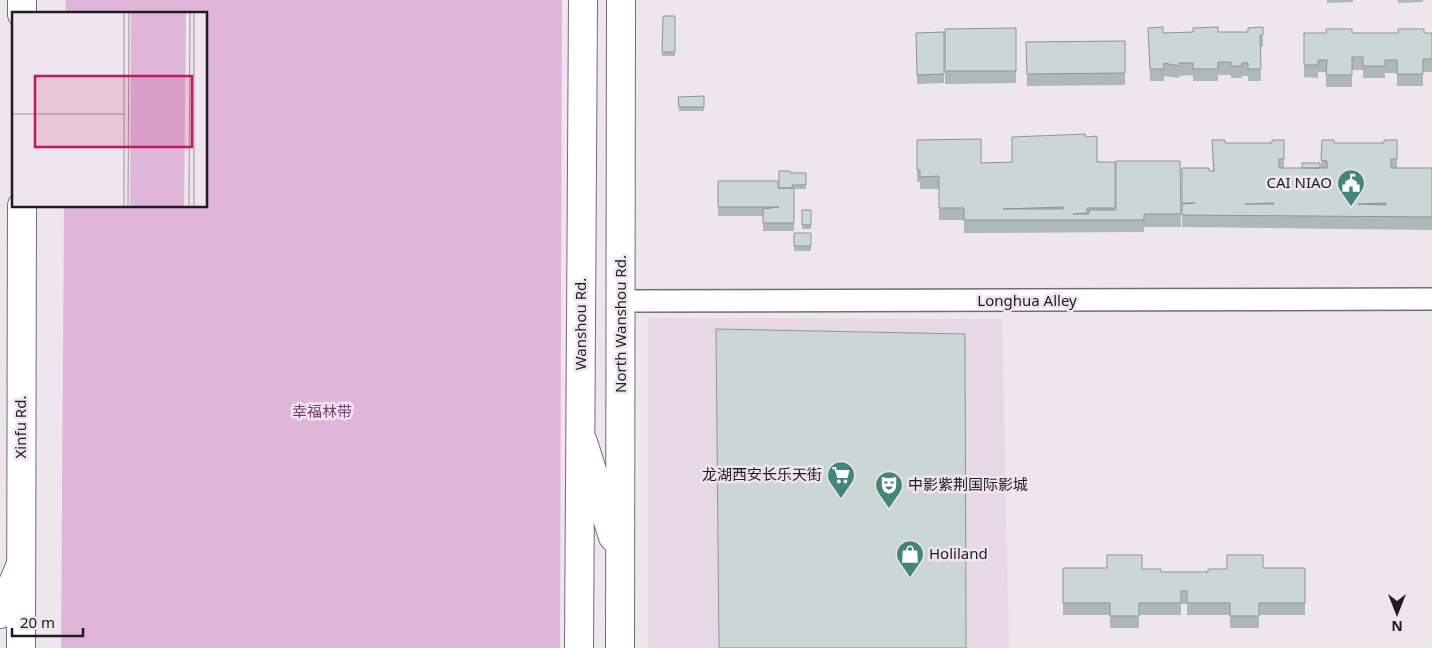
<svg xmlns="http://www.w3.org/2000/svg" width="1432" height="648" viewBox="0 0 1432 648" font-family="'Noto Sans','Noto Sans SC',sans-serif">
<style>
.built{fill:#e8d8e5}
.green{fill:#dfb6d9}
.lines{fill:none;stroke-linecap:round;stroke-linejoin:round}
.minor-casing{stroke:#756c73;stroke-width:24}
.secondary-casing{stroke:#756c73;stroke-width:30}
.primary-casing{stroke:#756c73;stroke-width:30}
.minor{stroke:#fff;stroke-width:21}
.secondary{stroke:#fff;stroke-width:28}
.primary{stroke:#fff;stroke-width:28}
.wall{fill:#aeb9b7}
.building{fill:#cad7d5;stroke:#8d9695;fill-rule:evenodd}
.labels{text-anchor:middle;stroke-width:5;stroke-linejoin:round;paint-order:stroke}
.poi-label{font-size:15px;fill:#1f1c1f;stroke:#eee5ed;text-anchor:end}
.street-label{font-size:15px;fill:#1f1c1f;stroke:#eee5ed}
.park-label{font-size:15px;fill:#773f71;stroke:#eee5ed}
.inset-road{fill:none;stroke:#9b959b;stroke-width:1}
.view{fill:#c2185b;fill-opacity:0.15;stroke:#c2185b;stroke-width:2.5}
.inset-edge{fill:none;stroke:#1f1c1f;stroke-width:2.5}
</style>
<rect width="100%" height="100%" fill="#eee5ed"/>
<path class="built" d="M 648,318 L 1002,319 L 1009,648 L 648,648 Z"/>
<path class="green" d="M 66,0 L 562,0 L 560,648 L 61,648 L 64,206 L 206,206 L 206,14 L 65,14 Z"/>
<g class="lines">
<g class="minor-casing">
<path id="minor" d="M 621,301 L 1432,299"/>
</g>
<g class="secondary-casing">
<path id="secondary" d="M 583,442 L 613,537
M 0,614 L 21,564
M 620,648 L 621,0"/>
</g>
<g class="primary-casing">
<path id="primary" d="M 22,14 L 22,0
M 21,648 L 22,206
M 579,648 L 583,0"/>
</g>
<use href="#minor" class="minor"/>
<use href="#secondary" class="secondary"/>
<use href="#primary" class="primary"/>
</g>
<path class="wall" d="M 1327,0 L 1353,0 L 1353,2 L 1327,3 Z
M 1398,0 L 1423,0 L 1423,2 L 1398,3 Z
M 663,16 L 675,16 L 675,56 L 662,56 Z
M 1263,27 L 1263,47 L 1260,47 L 1261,81 L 1248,81 L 1248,76 L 1242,76 L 1242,78 L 1231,78 L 1231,75 L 1218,75 L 1218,81 L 1193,81 L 1193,75 L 1179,76 L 1179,78 L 1164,76 L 1164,81 L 1150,81 L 1148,28 L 1163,33 L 1248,32 Z
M 1016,28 L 1016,83 L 945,84 L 945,29 Z
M 944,32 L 944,83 L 917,84 L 916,33 Z
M 1304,33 L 1432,33 L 1432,72 L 1423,72 L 1423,86 L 1397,86 L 1397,73 L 1385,73 L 1385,78 L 1363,78 L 1363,70 L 1352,70 L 1352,87 L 1326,87 L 1326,72 L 1318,72 L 1318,78 L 1304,77 Z
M 1125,41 L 1125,85 L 1027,86 L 1026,42 Z
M 704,96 L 704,111 L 679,111 L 678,97 Z
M 1086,137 L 1097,162 L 1115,162 L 1115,210 L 1180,161 L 1181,227 L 1144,227 L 1144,232 L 964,233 L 964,220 L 939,220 L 939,189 L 920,189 L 920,182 L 917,182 L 917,140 L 981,163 L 1012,162 Z
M 1212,140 L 1225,143 L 1272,143 L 1284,140 L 1284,168 L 1321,168 L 1322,140 L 1334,143 L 1384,143 L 1397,140 L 1397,168 L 1432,168 L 1432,230 L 1182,227 L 1182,168 L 1213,171 Z
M 790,173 L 806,173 L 806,189 L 794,189 L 794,231 L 763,231 L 763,216 L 718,216 L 718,181 L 779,188 Z
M 802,210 L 811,210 L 811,229 L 802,229 Z
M 794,233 L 811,233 L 811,251 L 794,251 Z
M 1063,568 L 1142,569 L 1161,572 L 1208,572 L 1227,569 L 1263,568 L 1305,568 L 1305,615 L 1259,615 L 1259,628 L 1230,628 L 1230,615 L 1187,615 L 1187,604 L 1181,604 L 1181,615 L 1139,615 L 1139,628 L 1110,628 L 1110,615 L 1063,615 Z"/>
<path class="building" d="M 663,16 L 675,16 L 675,52 L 662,52 Z
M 1163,27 L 1163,33 L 1193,32 L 1193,28 L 1218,27 L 1218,32 L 1248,32 L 1248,28 L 1263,27 L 1263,35 L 1260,35 L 1261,69 L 1248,69 L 1248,63 L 1242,63 L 1242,66 L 1231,66 L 1231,62 L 1218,62 L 1218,69 L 1193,69 L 1193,63 L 1179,63 L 1179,66 L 1164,63 L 1164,69 L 1150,69 L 1148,28 Z
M 1016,28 L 1016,71 L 945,71 L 945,29 Z
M 1326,29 L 1352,29 L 1352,33 L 1398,33 L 1398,29 L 1424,29 L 1424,33 L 1432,33 L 1432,59 L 1423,59 L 1423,74 L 1397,74 L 1397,60 L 1385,60 L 1385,66 L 1363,66 L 1363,57 L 1352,57 L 1352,75 L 1326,75 L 1327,60 L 1318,60 L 1318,65 L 1304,65 L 1304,33 L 1326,33 Z
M 944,32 L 944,74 L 917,75 L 916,33 Z
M 1125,41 L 1125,73 L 1027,74 L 1026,42 Z
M 704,96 L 704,107 L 679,107 L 678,97 Z
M 1085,134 L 1086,137 L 1097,136 L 1097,162 L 1115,162 L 1115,208 L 1087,208 L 1087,213 L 1073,214 L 1089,214 L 1089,210 L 1116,210 L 1116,161 L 1180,161 L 1181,214 L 1144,214 L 1144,220 L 964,220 L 964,208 L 939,208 L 939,176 L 920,177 L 920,170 L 917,170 L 917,140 L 981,139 L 981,163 L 1012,162 L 1012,137 ZM 1063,207 L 1063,209 L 1003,209 Z
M 1212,140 L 1225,140 L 1225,143 L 1272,143 L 1272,140 L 1284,140 L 1284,159 L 1279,159 L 1279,168 L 1327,168 L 1327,161 L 1321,160 L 1322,140 L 1334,140 L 1334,143 L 1384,143 L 1384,140 L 1397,140 L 1397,159 L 1391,159 L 1391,168 L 1432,168 L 1432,217 L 1182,215 L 1182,204 L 1195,203 L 1182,203 L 1182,168 L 1209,168 L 1209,171 L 1214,171 ZM 1274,203 L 1274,204 L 1245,204 ZM 1386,203 L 1386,205 L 1358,204 Z
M 1302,163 L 1320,163 L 1320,168 L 1302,168 Z
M 779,171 L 790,171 L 790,173 L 806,173 L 806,185 L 792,185 L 792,188 L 779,188 Z
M 718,181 L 778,181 L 778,188 L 794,188 L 794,223 L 763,223 L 763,209 L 779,207 L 718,207 Z
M 802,210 L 811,210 L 811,225 L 802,225 Z
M 794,233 L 811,233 L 811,246 L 794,246 Z
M 716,329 L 965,334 L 966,648 L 719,648 Z
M 1107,555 L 1142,555 L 1142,569 L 1161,569 L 1161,572 L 1208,572 L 1208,569 L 1227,569 L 1227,555 L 1263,555 L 1263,568 L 1305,568 L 1305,603 L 1259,603 L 1259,616 L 1230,616 L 1230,603 L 1187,603 L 1187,591 L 1181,591 L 1181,603 L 1139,603 L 1139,616 L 1110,616 L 1110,603 L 1063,603 L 1063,568 L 1107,568 Z"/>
<defs>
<g id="civic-pin" transform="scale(1.4375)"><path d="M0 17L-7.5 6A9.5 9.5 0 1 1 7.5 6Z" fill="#41867d" stroke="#eee5ed"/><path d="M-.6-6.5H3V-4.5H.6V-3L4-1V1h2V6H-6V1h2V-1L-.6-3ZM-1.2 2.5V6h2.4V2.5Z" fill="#fff"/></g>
<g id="supermarket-pin" transform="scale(1.4375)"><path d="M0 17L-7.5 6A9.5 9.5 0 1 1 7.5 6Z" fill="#41867d" stroke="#eee5ed"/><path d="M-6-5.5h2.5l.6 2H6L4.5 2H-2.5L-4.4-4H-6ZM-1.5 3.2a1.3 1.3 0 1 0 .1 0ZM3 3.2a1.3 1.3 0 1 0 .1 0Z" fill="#fff"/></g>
<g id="theatre-pin" transform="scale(1.4375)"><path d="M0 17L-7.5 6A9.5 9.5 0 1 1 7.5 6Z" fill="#41867d" stroke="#eee5ed"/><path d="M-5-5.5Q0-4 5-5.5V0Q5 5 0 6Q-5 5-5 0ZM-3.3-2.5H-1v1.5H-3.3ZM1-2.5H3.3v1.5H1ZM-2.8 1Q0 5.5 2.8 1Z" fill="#fff"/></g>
<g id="shop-pin" transform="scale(1.4375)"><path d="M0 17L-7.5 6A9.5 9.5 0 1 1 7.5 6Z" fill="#41867d" stroke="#eee5ed"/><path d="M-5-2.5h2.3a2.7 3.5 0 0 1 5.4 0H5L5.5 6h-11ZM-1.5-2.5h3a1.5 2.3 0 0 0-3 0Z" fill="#fff"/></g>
</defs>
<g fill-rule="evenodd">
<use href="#civic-pin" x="1351" y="183"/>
<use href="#supermarket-pin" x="841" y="475"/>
<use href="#theatre-pin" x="889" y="485"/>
<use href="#shop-pin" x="910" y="554"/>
</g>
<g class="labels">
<g class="poi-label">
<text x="1332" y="188">CAI NIAO</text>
<text x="822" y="480">龙湖西安长乐天街</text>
<text x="908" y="490" text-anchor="start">中影紫荆国际影城</text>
<text x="929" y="559" text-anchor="start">Holiland</text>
</g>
<g class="street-label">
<text x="1027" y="306">Longhua Alley</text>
<text transform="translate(581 324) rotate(-90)" y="5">Wanshou Rd.</text>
<text transform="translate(621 324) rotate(-90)" y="5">North Wanshou Rd.</text>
<text transform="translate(21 427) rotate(-90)" y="5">Xinfu Rd.</text>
</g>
<g class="park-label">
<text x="322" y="417">幸福林带</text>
</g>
</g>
<g transform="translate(12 12)">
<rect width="195" height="195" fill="#eee5ed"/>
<path d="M 119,0 L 174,0 L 172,195 L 118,195 Z" fill="#dfb6d9"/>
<path class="inset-road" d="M 0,102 L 112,102M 112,195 L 112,0M 116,195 L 117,0M 177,195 L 178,0M 182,195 L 182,0"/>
<path class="view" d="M 23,64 L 180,64 L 180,135 L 23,135 Z"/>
<rect width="195" height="195" class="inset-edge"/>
</g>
<g transform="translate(1397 613) rotate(180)" stroke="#eee5ed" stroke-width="4" paint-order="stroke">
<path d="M0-4L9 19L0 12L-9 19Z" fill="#1f1c1f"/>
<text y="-8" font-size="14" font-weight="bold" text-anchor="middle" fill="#1f1c1f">N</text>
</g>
<path d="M12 628v8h71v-8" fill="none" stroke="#1f1c1f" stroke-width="2.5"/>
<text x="20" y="628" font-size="15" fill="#1f1c1f" stroke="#eee5ed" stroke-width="4" paint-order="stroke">20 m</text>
</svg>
